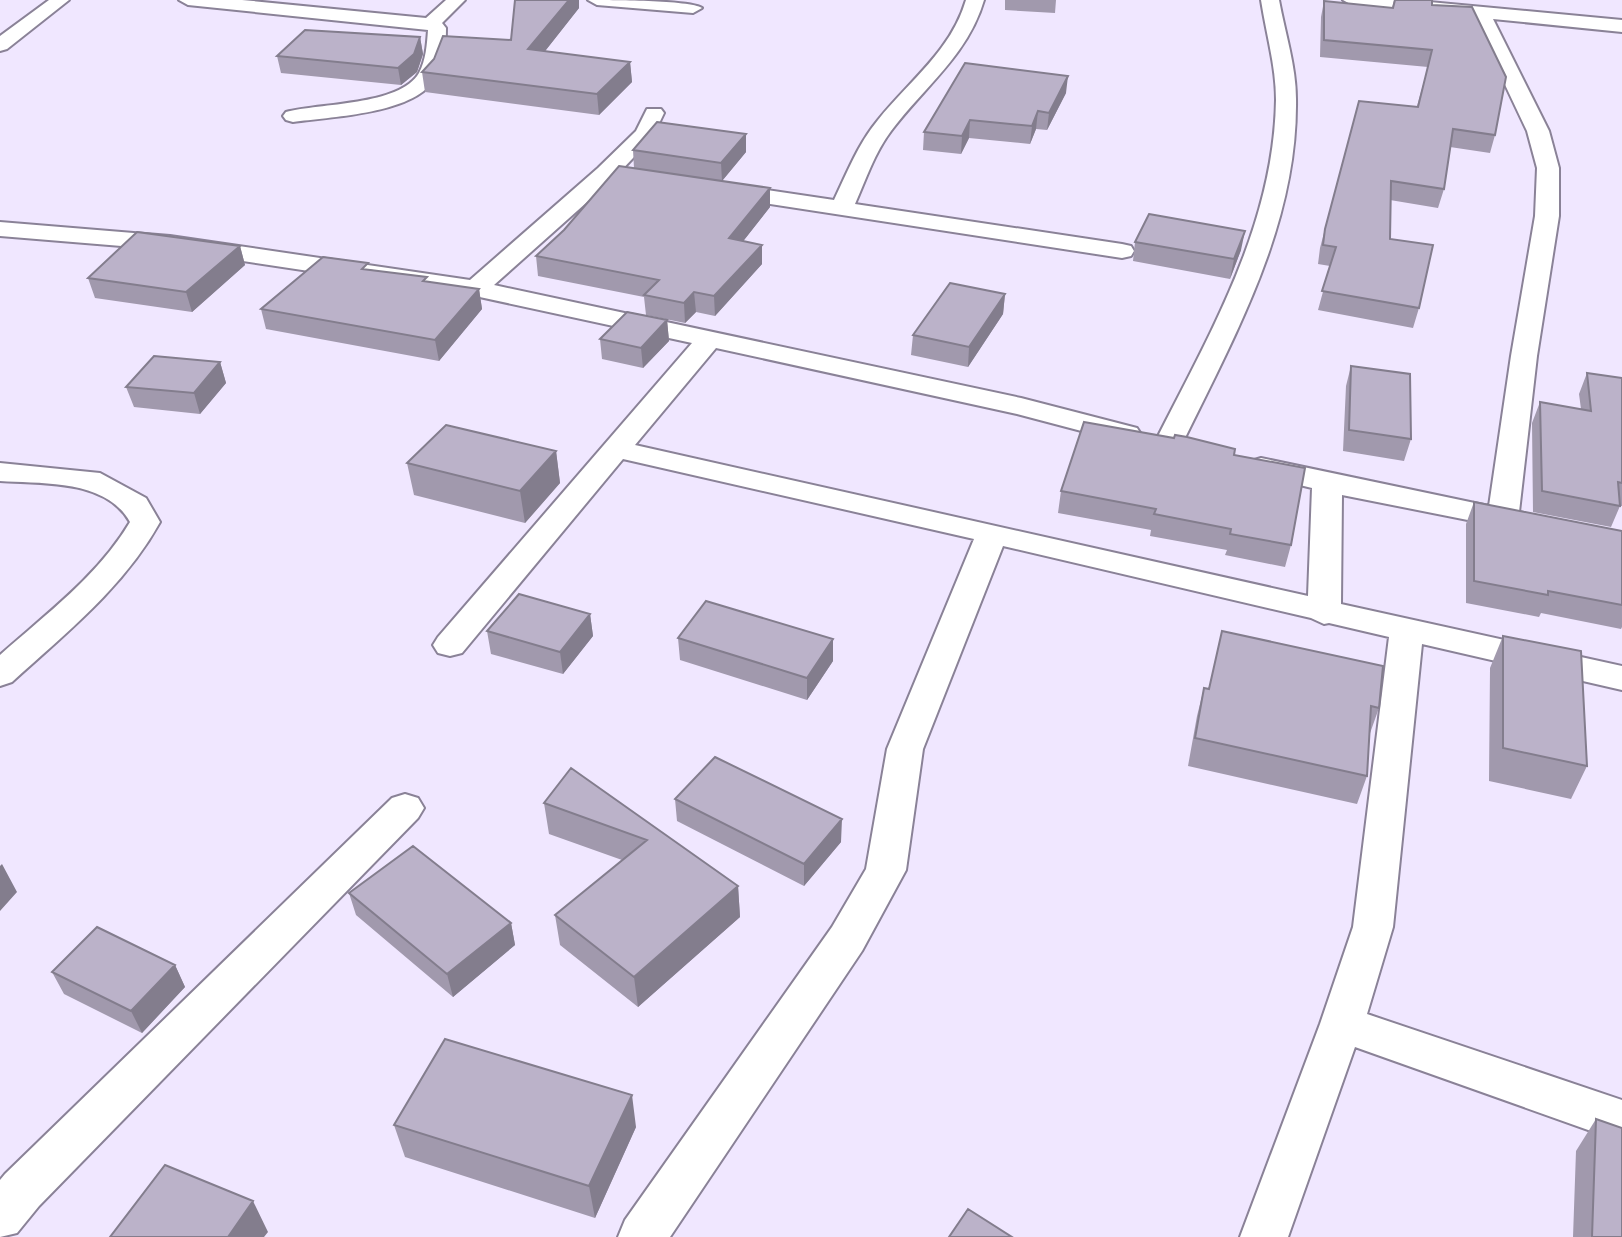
<svg xmlns="http://www.w3.org/2000/svg" width="1622" height="1237" viewBox="0 0 1622 1237" font-family="'Open Sans',sans-serif">
<style>
.lines{fill:none;stroke-linecap:round;stroke-linejoin:round}
.minor-casing{stroke:#8a8297;stroke-width:4}
.minor{fill:#fff;fill-rule:evenodd}
.wall{fill:#a199ad}
.shaded-wall{fill:#837d8d}
.building{fill:#bbb2c9;stroke:#837d8d;stroke-width:2}
</style>
<rect width="100%" height="100%" fill="#f0e7ff"/>
<g class="lines">
<g class="minor-casing">
<path id="minor" d="M 49,0 L 69,0 L 7,49 L 0,51 L 0,36 Z
M 179,0 L 242,0 L 426,18 L 446,0 L 465,0 L 442,23 L 446,28 C 446,48 444,68 431,84 C 406,114 330,117 293,122 L 286,120 L 283,116 L 286,112 C 319,103 400,106 419,73 C 426,60 427,44 428,30 L 188,5 Z
M 588,0 C 609,0 690,0 702,8 L 693,13 L 597,5 Z
M 966,0 L 984,0 C 968,55 924,87 891,131 C 875,152 866,179 855,204 L 1122,244 L 1131,246 L 1134,251 L 1131,256 L 1122,258 L 718,196 L 715,191 L 718,186 L 726,184 L 834,200 C 847,173 858,144 878,120 C 910,80 951,51 966,0 Z
M 1261,0 L 1279,0 C 1285,33 1296,66 1296,99 C 1298,224 1235,335 1182,444 L 1178,450 L 1168,453 L 1158,450 L 1154,444 C 1209,335 1274,226 1276,100 C 1276,66 1266,33 1261,0 Z
M 1343,0 L 1408,0 L 1622,20 L 1622,32 L 1493,19 L 1549,131 L 1559,168 L 1559,216 L 1537,356 L 1519,512 L 1524,513 L 1528,520 L 1524,527 L 1513,529 L 1342,495 L 1341,604 L 1622,666 L 1622,690 L 1422,644 L 1393,927 L 1367,1014 L 1622,1100 L 1622,1142 L 1355,1047 L 1288,1237 L 1240,1237 L 1320,1024 L 1353,927 L 1389,637 L 1329,623 L 1324,624 L 1311,618 L 1003,546 L 923,749 L 906,870 L 862,951 L 670,1237 L 618,1237 L 625,1220 L 832,927 L 866,869 L 887,749 L 974,539 L 623,459 L 462,653 L 450,656 L 438,653 L 433,645 L 438,637 L 692,343 L 475,296 L 170,250 L 0,236 L 0,222 L 170,236 L 470,280 L 598,168 L 636,131 L 647,109 L 661,109 L 664,113 L 652,138 L 614,178 L 494,285 L 1021,398 L 1137,428 L 1141,434 L 1137,440 L 1127,443 L 1017,414 L 716,348 L 635,445 L 1308,596 L 1312,488 L 1251,473 L 1246,467 L 1251,461 L 1261,458 L 1489,506 L 1511,356 L 1535,216 L 1537,168 L 1527,131 L 1473,17 L 1352,5 Z
M 0,463 L 100,473 L 146,498 L 160,522 C 124,587 66,633 12,682 L 0,686 L 0,655 C 46,614 98,576 130,522 C 106,479 42,484 0,481 Z
M 405,794 L 418,798 L 424,808 L 418,818 L 39,1206 L 17,1233 L 0,1237 L 0,1180 L 5,1174 L 392,798 Z"/>
</g>
<use href="#minor" class="minor"/>
</g>
<path class="wall" d="M 515,0 L 579,0 L 579,8 L 545,51 L 630,62 L 632,82 L 599,115 L 425,92 L 422,72 L 511,40 Z
M 1005,0 L 1056,0 L 1055,13 L 1005,10 Z
M 1394,0 L 1432,5 L 1495,135 L 1490,153 L 1450,147 L 1444,189 L 1438,208 L 1390,200 L 1390,239 L 1419,308 L 1413,328 L 1318,310 L 1330,266 L 1318,264 L 1320,248 L 1325,229 L 1417,106 L 1428,67 L 1320,57 L 1321,17 L 1324,1 L 1392,8 Z
M 420,37 L 423,54 L 417,72 L 401,85 L 281,73 L 277,56 Z
M 1066,93 L 1047,130 L 1036,129 L 1030,144 L 969,138 L 961,154 L 923,150 L 924,132 Z
M 633,150 L 746,152 L 722,181 L 770,188 L 770,207 L 743,241 L 762,245 L 762,264 L 715,316 L 696,312 L 685,323 L 646,315 L 644,297 L 538,276 L 536,256 L 634,168 Z
M 1135,242 L 1241,250 L 1230,279 L 1133,261 Z
M 240,246 L 245,265 L 192,312 L 95,298 L 88,278 Z
M 369,269 L 428,282 L 479,289 L 482,309 L 439,361 L 266,329 L 261,309 Z
M 1005,294 L 1003,314 L 968,367 L 911,355 L 913,335 Z
M 667,320 L 669,341 L 643,368 L 602,359 L 600,339 Z
M 220,362 L 226,383 L 200,414 L 134,407 L 126,387 Z
M 1351,366 L 1411,439 L 1404,461 L 1343,451 L 1346,386 Z
M 1587,373 L 1622,378 L 1622,506 L 1620,506 L 1611,527 L 1533,512 L 1532,423 L 1540,402 L 1581,409 L 1579,394 Z
M 556,451 L 560,483 L 525,523 L 414,495 L 407,463 Z
M 1234,455 L 1291,545 L 1285,567 L 1225,555 L 1227,550 L 1150,536 L 1151,530 L 1058,513 L 1061,491 Z
M 1474,502 L 1622,531 L 1622,627 L 1621,629 L 1541,613 L 1539,617 L 1466,603 L 1466,524 Z
M 590,614 L 593,636 L 563,674 L 491,654 L 487,631 Z
M 1503,636 L 1587,766 L 1571,799 L 1489,781 L 1490,668 Z
M 678,638 L 833,661 L 807,700 L 680,660 Z
M 1383,666 L 1379,708 L 1369,736 L 1367,776 L 1357,804 L 1188,766 L 1197,716 L 1204,688 L 1209,689 Z
M 571,768 L 738,886 L 740,917 L 638,1007 L 560,945 L 555,915 L 622,860 L 549,834 L 544,803 Z
M 675,799 L 841,842 L 804,886 L 677,821 Z
M 349,893 L 511,923 L 515,945 L 453,997 L 356,915 Z
M 175,965 L 185,987 L 142,1033 L 64,994 L 52,972 Z
M 1596,1119 L 1622,1237 L 1573,1237 L 1576,1151 Z
M 394,1125 L 636,1127 L 595,1218 L 405,1157 Z"/>
<path class="shaded-wall" d="M 569,0 L 579,0 L 579,8 L 531,69 L 528,49 Z
M 420,37 L 423,54 L 417,72 L 401,85 L 398,68 Z
M 630,62 L 632,82 L 599,115 L 597,94 Z
M 1068,76 L 1066,93 L 1047,130 L 1049,113 Z
M 1038,111 L 1036,129 L 1030,144 L 1032,126 Z
M 970,120 L 969,138 L 961,154 L 962,136 Z
M 746,134 L 746,152 L 722,181 L 721,163 Z
M 770,188 L 770,207 L 730,258 L 729,238 Z
M 1245,231 L 1241,250 L 1230,279 L 1234,259 Z
M 762,245 L 762,264 L 715,316 L 714,296 Z
M 240,246 L 245,265 L 192,312 L 186,292 Z
M 479,289 L 482,309 L 439,361 L 435,340 Z
M 694,292 L 696,312 L 685,323 L 684,303 Z
M 1005,294 L 1003,314 L 968,367 L 969,347 Z
M 667,320 L 669,341 L 643,368 L 641,348 Z
M 220,362 L 226,383 L 200,414 L 194,393 Z
M 556,451 L 560,483 L 525,523 L 520,491 Z
M 590,614 L 593,636 L 563,674 L 560,652 Z
M 833,639 L 833,661 L 807,700 L 807,678 Z
M 842,819 L 841,842 L 804,886 L 804,864 Z
M 2,864 L 17,892 L 0,911 L 0,866 Z
M 738,886 L 740,917 L 638,1007 L 634,977 Z
M 511,923 L 515,945 L 453,997 L 447,974 Z
M 175,965 L 185,987 L 142,1033 L 131,1011 Z
M 632,1095 L 636,1127 L 595,1218 L 589,1186 Z
M 253,1201 L 268,1232 L 264,1237 L 228,1237 Z"/>
<path class="building" d="M 515,0 L 569,0 L 528,49 L 630,62 L 597,94 L 422,72 L 434,59 L 443,36 L 511,40 Z
M 1395,0 L 1432,0 L 1432,5 L 1472,7 L 1506,77 L 1495,135 L 1453,129 L 1444,189 L 1391,181 L 1390,239 L 1433,245 L 1419,308 L 1322,291 L 1336,247 L 1323,245 L 1325,229 L 1359,101 L 1418,107 L 1432,50 L 1324,40 L 1324,1 L 1393,8 Z
M 305,30 L 420,37 L 414,54 L 398,68 L 277,56 Z
M 965,63 L 1068,76 L 1049,113 L 1038,111 L 1032,126 L 970,120 L 962,136 L 924,132 Z
M 657,122 L 746,134 L 721,163 L 633,150 Z
M 619,166 L 770,188 L 729,238 L 762,245 L 714,296 L 694,292 L 684,303 L 644,295 L 659,280 L 536,256 L 564,230 Z
M 1149,214 L 1245,231 L 1234,259 L 1135,242 Z
M 137,232 L 240,246 L 186,292 L 88,278 Z
M 323,257 L 368,263 L 362,269 L 427,277 L 423,281 L 479,289 L 435,340 L 261,309 Z
M 950,283 L 1005,294 L 969,347 L 913,335 Z
M 627,312 L 667,320 L 641,348 L 600,339 Z
M 154,356 L 220,362 L 194,393 L 126,387 Z
M 1351,366 L 1410,374 L 1411,439 L 1349,430 Z
M 1587,373 L 1622,378 L 1622,483 L 1618,482 L 1620,506 L 1542,491 L 1540,402 L 1591,411 Z
M 1084,422 L 1174,438 L 1175,435 L 1187,437 L 1235,449 L 1234,455 L 1305,468 L 1291,545 L 1230,534 L 1231,529 L 1154,514 L 1156,509 L 1061,491 Z
M 446,425 L 556,451 L 520,491 L 407,463 Z
M 1474,502 L 1622,531 L 1622,605 L 1548,591 L 1548,595 L 1474,581 Z
M 519,594 L 590,614 L 560,652 L 487,631 Z
M 706,601 L 833,639 L 807,678 L 678,638 Z
M 1222,631 L 1383,666 L 1379,708 L 1371,706 L 1367,776 L 1195,738 L 1204,688 L 1209,689 Z
M 1503,636 L 1581,651 L 1587,766 L 1503,748 Z
M 715,757 L 842,819 L 804,864 L 675,799 Z
M 571,768 L 738,886 L 634,977 L 555,915 L 647,840 L 544,803 Z
M 413,846 L 511,923 L 447,974 L 349,893 Z
M 97,927 L 175,965 L 131,1011 L 52,972 Z
M 445,1039 L 632,1095 L 589,1186 L 394,1125 Z
M 1596,1119 L 1622,1128 L 1622,1237 L 1592,1237 Z
M 165,1165 L 253,1201 L 228,1237 L 110,1237 Z
M 968,1209 L 1012,1237 L 949,1237 Z"/>
</svg>
